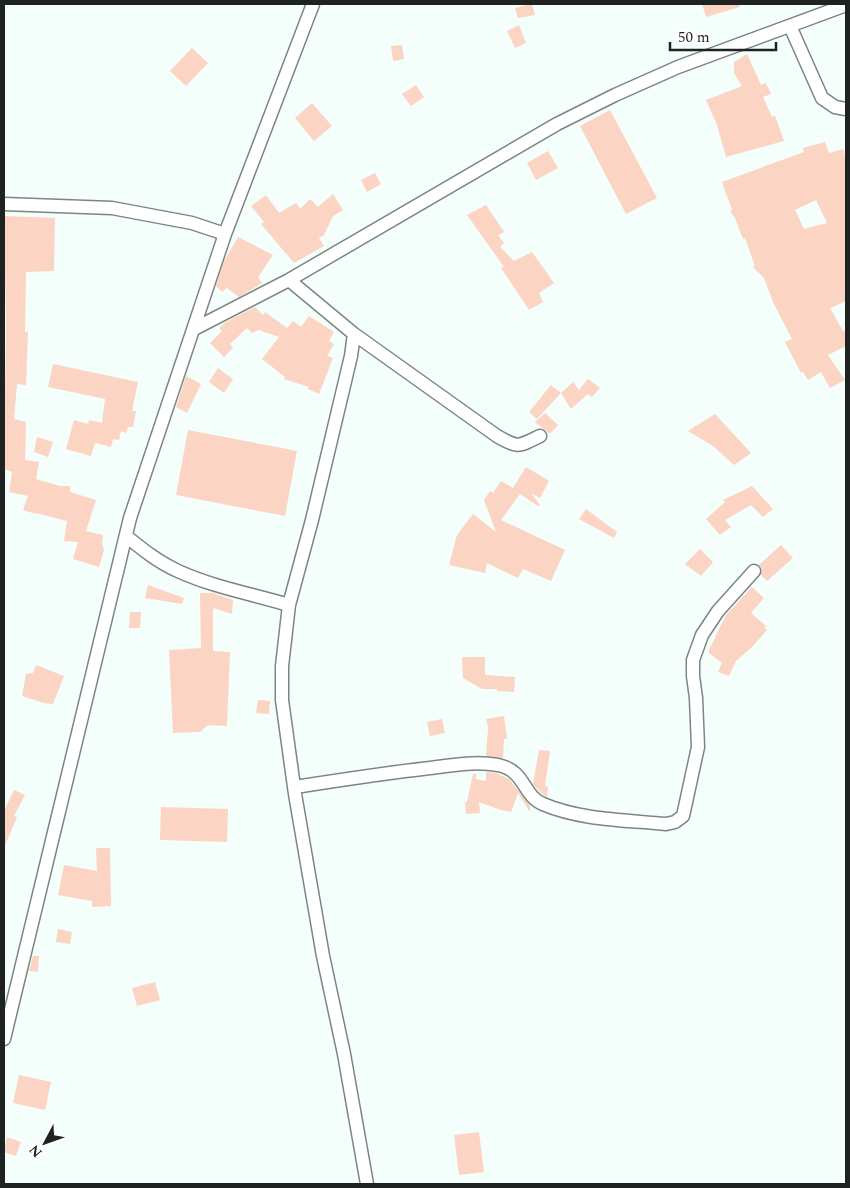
<svg xmlns="http://www.w3.org/2000/svg" width="850" height="1188" viewBox="0 0 850 1188" font-family="Spectral,serif">
<style>
.building{fill:#fbd4c3;fill-rule:evenodd}
.lines{fill:none;stroke-linecap:round;stroke-linejoin:round}
.street-casing{stroke:#7c8582;stroke-width:15}
.street{stroke:#fff;stroke-width:12}
</style>
<rect width="100%" height="100%" fill="#f4fefb"/>
<path class="building" d="M 532,4 L 535,15 L 518,18 L 515,8 Z
M 702,4 L 739,4 L 740,7 L 706,17 Z
M 519,25 L 526,43 L 515,48 L 507,31 Z
M 402,45 L 404,59 L 393,61 L 391,46 Z
M 192,48 L 208,63 L 186,86 L 170,71 Z
M 747,54 L 761,85 L 766,83 L 771,94 L 763,97 L 772,117 L 775,116 L 784,141 L 726,157 L 717,125 L 706,100 L 742,86 L 734,73 L 734,62 Z
M 416,85 L 424,97 L 411,106 L 402,94 Z
M 312,103 L 332,126 L 314,141 L 295,118 Z
M 610,110 L 657,198 L 626,214 L 580,126 Z
M 825,142 L 829,153 L 843,149 L 846,160 L 846,301 L 830,308 L 843,331 L 846,330 L 846,346 L 828,355 L 845,380 L 830,388 L 821,372 L 808,380 L 803,372 L 801,373 L 785,342 L 792,339 L 773,302 L 764,278 L 753,267 L 755,266 L 745,238 L 743,239 L 735,218 L 730,211 L 732,210 L 722,182 L 804,152 L 803,148 ZM 816,200 L 827,223 L 804,229 L 795,210 Z
M 548,151 L 558,168 L 536,180 L 527,163 Z
M 375,173 L 381,184 L 367,192 L 361,180 Z
M 333,194 L 343,210 L 333,216 L 324,235 L 319,238 L 324,246 L 294,263 L 261,224 L 264,222 L 251,206 L 266,195 L 279,213 L 296,203 L 300,209 L 310,199 L 318,207 Z
M 486,205 L 504,232 L 498,235 L 504,243 L 500,247 L 514,261 L 532,252 L 554,283 L 539,293 L 543,302 L 529,310 L 501,268 L 504,267 L 467,215 Z
M 4,216 L 55,218 L 54,271 L 26,272 L 25,332 L 28,332 L 26,385 L 17,384 L 14,419 L 26,422 L 25,460 L 39,462 L 36,479 L 60,486 L 70,486 L 70,492 L 96,500 L 86,531 L 103,535 L 102,543 L 104,550 L 99,567 L 73,559 L 78,542 L 64,541 L 67,521 L 36,513 L 36,514 L 23,510 L 28,496 L 9,492 L 12,472 L 4,469 L 6,325 Z
M 238,237 L 273,255 L 258,277 L 262,283 L 239,297 L 227,288 L 222,292 L 216,286 L 224,261 Z
M 255,307 L 263,315 L 265,312 L 287,328 L 293,321 L 301,327 L 309,316 L 334,332 L 329,341 L 334,344 L 327,356 L 333,358 L 319,394 L 308,389 L 309,387 L 284,379 L 285,377 L 262,359 L 279,337 L 259,330 L 252,333 L 247,328 L 230,344 L 233,348 L 224,357 L 210,343 L 222,331 L 219,328 L 226,322 Z
M 53,364 L 138,382 L 132,411 L 136,411 L 133,427 L 128,427 L 126,433 L 121,431 L 119,440 L 113,439 L 111,447 L 95,443 L 91,456 L 66,449 L 74,420 L 88,424 L 89,420 L 102,423 L 105,399 L 48,387 Z
M 218,368 L 233,379 L 224,393 L 209,382 Z
M 186,376 L 201,384 L 187,413 L 176,407 Z
M 588,379 L 600,388 L 592,397 L 588,394 L 571,409 L 561,393 L 573,382 L 579,390 Z
M 551,385 L 561,393 L 537,419 L 529,412 Z
M 545,413 L 558,425 L 550,434 L 535,422 Z
M 715,414 L 751,453 L 734,465 L 713,446 L 688,431 Z
M 188,430 L 297,451 L 285,516 L 176,495 Z
M 37,437 L 53,442 L 48,457 L 34,452 Z
M 526,467 L 549,481 L 540,498 L 531,493 L 540,505 L 538,506 L 520,494 L 501,520 L 565,550 L 551,581 L 523,569 L 518,578 L 487,563 L 485,573 L 449,565 L 457,535 L 473,514 L 496,532 L 484,500 L 490,491 L 493,493 L 501,481 L 513,488 Z
M 752,486 L 773,509 L 763,517 L 751,505 L 725,520 L 731,527 L 720,535 L 706,519 L 725,502 L 723,500 Z
M 586,509 L 617,532 L 614,538 L 579,519 Z
M 781,545 L 793,558 L 767,581 L 761,575 L 762,569 L 759,565 Z
M 700,549 L 713,562 L 701,576 L 685,564 Z
M 148,585 L 184,598 L 182,604 L 145,598 Z
M 752,587 L 764,598 L 751,613 L 766,626 L 764,628 L 767,630 L 752,647 L 736,661 L 729,676 L 718,672 L 722,663 L 708,652 L 726,615 Z
M 200,593 L 213,593 L 233,600 L 232,614 L 213,608 L 213,651 L 230,652 L 227,726 L 208,725 L 200,732 L 173,733 L 169,650 L 201,648 Z
M 130,612 L 141,612 L 140,628 L 129,628 Z
M 462,657 L 485,657 L 485,675 L 515,677 L 514,692 L 497,691 L 497,689 L 482,689 L 463,678 Z
M 36,665 L 64,676 L 53,704 L 44,703 L 22,696 L 26,674 L 33,673 Z
M 258,700 L 270,701 L 269,714 L 256,713 Z
M 504,716 L 507,739 L 504,739 L 503,758 L 486,756 L 488,727 L 486,719 Z
M 442,719 L 445,733 L 430,736 L 427,722 Z
M 539,750 L 550,751 L 545,786 L 548,787 L 547,797 L 541,793 L 533,784 Z
M 486,772 L 496,773 L 509,779 L 530,805 L 530,812 L 518,793 L 511,812 L 501,810 L 479,802 L 480,813 L 466,814 L 465,802 L 467,802 L 473,774 L 476,774 L 476,779 L 486,781 Z
M 14,790 L 25,795 L 14,816 L 17,817 L 4,848 L 4,811 Z
M 161,807 L 228,809 L 227,842 L 160,840 Z
M 96,848 L 110,848 L 111,906 L 92,907 L 92,901 L 58,895 L 64,865 L 97,871 Z
M 58,929 L 72,932 L 70,944 L 56,942 Z
M 33,956 L 39,956 L 38,972 L 29,971 Z
M 155,982 L 160,1000 L 137,1006 L 132,988 Z
M 19,1075 L 51,1082 L 45,1110 L 13,1103 Z
M 479,1132 L 484,1172 L 459,1175 L 454,1135 Z
M 7,1137 L 21,1142 L 16,1156 L 4,1152 Z"/>
<g class="lines">
<g class="street-casing">
<path id="street" d="M 790,26 L 822,98 L 835,107 L 846,109
M 4,204 L 112,208 L 192,223 L 225,234
M 289,280 L 354,334 L 497,436 C 519,449 519,446 540,436
M 194,329 L 289,280 L 557,124 L 615,95 L 678,67 L 846,5
M 354,334 L 351,356 L 312,520 L 289,605 L 282,666 L 282,700 L 295,794 L 323,956 L 344,1054 L 367,1184
M 126,536 C 142,549 158,562 178,571 C 213,587 252,594 289,605
M 295,787 C 340,780 385,773 430,768 C 452,765 476,761 498,765 C 526,771 522,795 543,804 C 580,820 625,820 666,824 L 675,822 L 683,816 L 698,747 L 696,698 L 693,676 L 693,660 L 702,635 L 718,611 L 754,571
M 4,1039 L 130,518 L 225,234 L 313,4"/>
</g>
<use href="#street" class="street"/>
</g>
<rect width="850" height="1188" fill="none" stroke="#1e2221" stroke-width="10"/>
<g transform="translate(45 1143) rotate(229)" stroke="#ffffff" stroke-width="4" paint-order="stroke">
<path d="M0-4L9 19L0 12L-9 19Z" fill="#1e2221"/>
<text y="-8" font-size="14" font-weight="bold" text-anchor="middle" fill="#1e2221">N</text>
</g>
<path d="M670 42v8h106v-8" fill="none" stroke="#1e2221" stroke-width="2.5"/>
<text x="678" y="42" font-size="15" fill="#1e2221" stroke="#ffffff" stroke-width="4" paint-order="stroke">50 m</text>
</svg>
